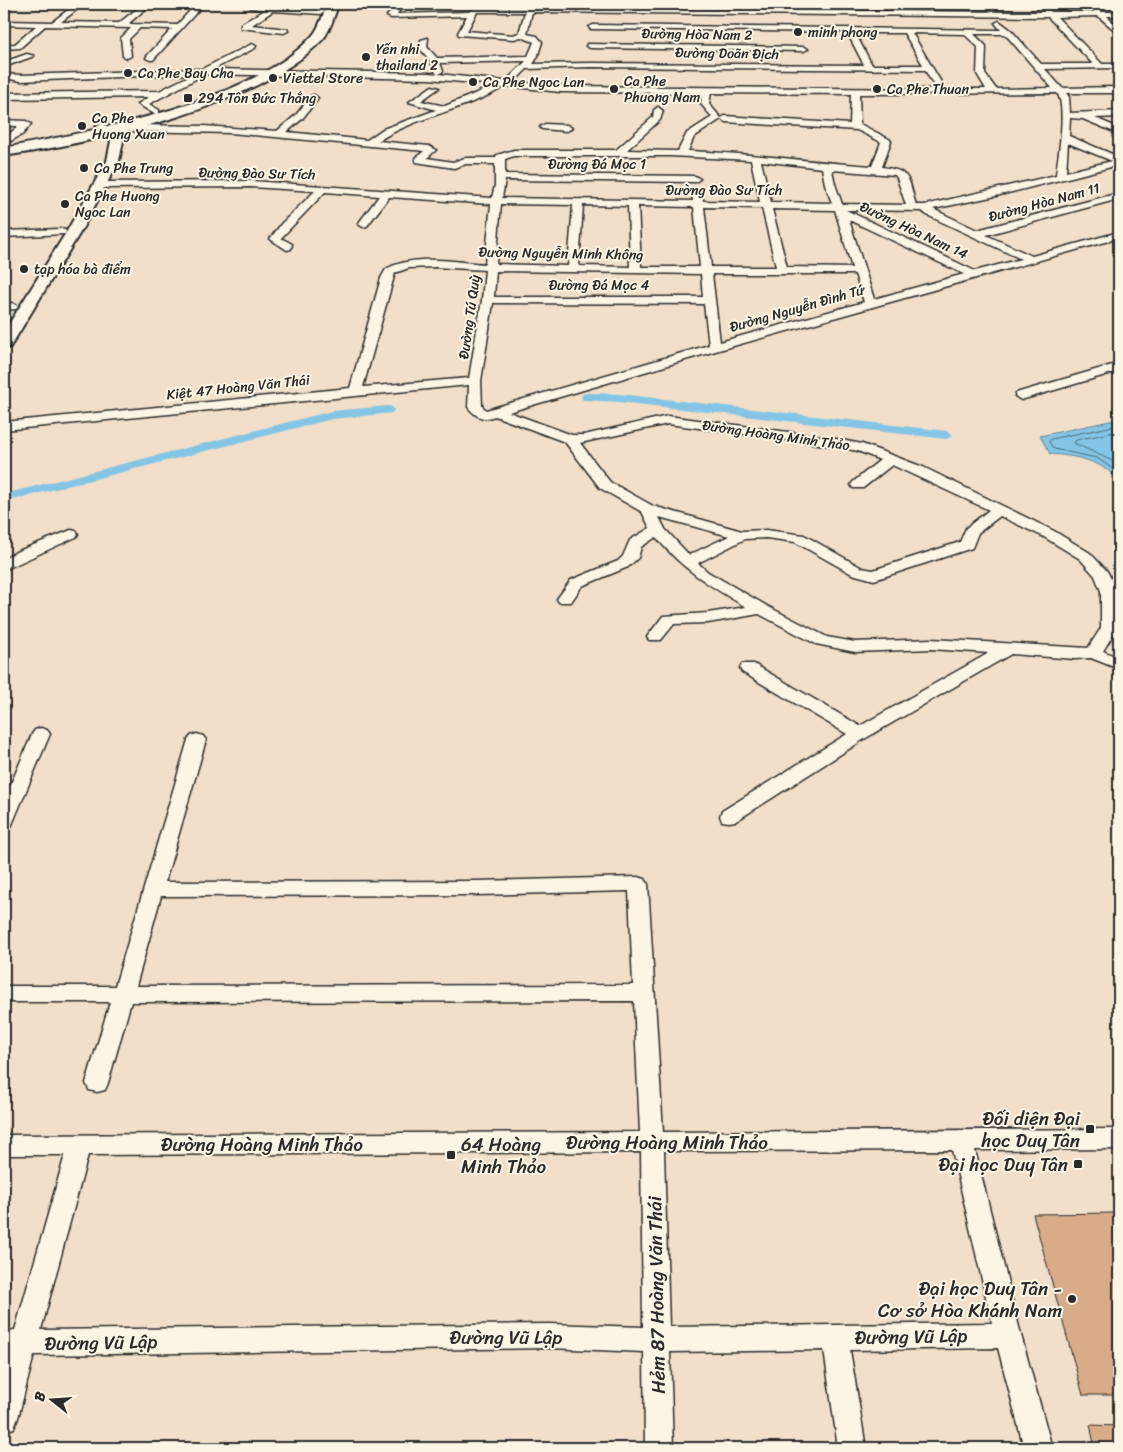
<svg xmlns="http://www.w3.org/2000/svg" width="1123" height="1452" viewBox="0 0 1123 1452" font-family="Sriracha,sans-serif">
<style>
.water{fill:#84c5e5;stroke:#60879b}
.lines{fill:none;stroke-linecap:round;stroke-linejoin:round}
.shore{stroke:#4f6975;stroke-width:1}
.canal{fill:#84c5e5;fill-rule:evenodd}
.building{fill:#d8ac89;stroke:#2b2b2b}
.minor-casing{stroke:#2b2b2b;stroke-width:3}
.major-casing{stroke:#2b2b2b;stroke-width:4}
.highway-casing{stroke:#2b2b2b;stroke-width:4}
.minor{fill:#fcf5e5;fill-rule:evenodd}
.major{fill:#fcf5e5;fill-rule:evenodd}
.highway{fill:#fcf5e5;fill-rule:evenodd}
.poi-dot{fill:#2b2b2b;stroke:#fcf5e5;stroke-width:2}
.labels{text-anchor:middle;stroke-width:4;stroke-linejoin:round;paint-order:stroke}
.far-poi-label{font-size:14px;fill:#2b2b2b;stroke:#fcf5e5;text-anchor:start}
.far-street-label{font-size:14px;fill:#2b2b2b;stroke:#fcf5e5}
.near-poi-label{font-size:19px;fill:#2b2b2b;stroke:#fcf5e5;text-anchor:end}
.near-street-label{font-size:19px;fill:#2b2b2b;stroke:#fcf5e5}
</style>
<rect width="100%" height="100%" fill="#f1dfc9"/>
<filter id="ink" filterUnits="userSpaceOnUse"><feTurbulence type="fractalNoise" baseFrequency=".02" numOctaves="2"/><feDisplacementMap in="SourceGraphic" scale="10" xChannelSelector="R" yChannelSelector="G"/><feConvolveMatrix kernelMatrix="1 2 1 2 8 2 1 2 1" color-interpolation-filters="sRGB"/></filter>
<g filter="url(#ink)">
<path class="water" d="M 1119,419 L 1119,512 L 1117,504 L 1119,480 C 1100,460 1076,456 1050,454 L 1040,436 Z"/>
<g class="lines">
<path class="shore" d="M 1119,425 L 1051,439 L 1049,442 L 1054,449 L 1097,458 L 1119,473
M 1119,431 L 1076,440 L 1074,443 L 1119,464"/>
<path class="canal" d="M 587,393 L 619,394 L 947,431 L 953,435 L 947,439 L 619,402 L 583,400 L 581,397 L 583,394 Z
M 388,406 L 392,407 L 394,410 L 392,413 L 332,419 L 4,502 L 4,494 L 332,411 Z"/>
</g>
<path class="building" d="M 1119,1213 L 1119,1395 L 1083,1395 L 1033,1214 Z
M 1090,1425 L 1119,1426 L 1119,1448 L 1095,1448 Z"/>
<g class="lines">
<g class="minor-casing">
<path id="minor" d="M 6,4 L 14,4 L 4,11 Z
M 76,4 L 84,4 L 61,22 L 119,23 L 143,4 L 151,4 L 128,24 L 177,25 L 196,4 L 204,4 L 153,60 L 150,60 L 146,58 L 147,56 L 172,29 L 140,28 L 129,39 L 131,56 L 127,58 L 123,56 L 121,38 L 131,28 L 45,26 L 20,48 L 4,49 L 4,45 L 15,44 L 36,26 L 4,25 L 4,21 L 52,22 Z
M 251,4 L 321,10 L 325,12 L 321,14 L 273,11 L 252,25 L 287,29 L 288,31 L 284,33 L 241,28 L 241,24 L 265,10 L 251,8 Z
M 329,4 L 397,6 L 401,8 L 397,14 L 469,12 L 474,8 L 526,8 L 527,4 L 535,4 L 534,8 L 1039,12 L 1044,12 L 1044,9 L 1047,9 L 1052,12 L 1094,12 L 1092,10 L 1096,8 L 1102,12 L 1119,12 L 1119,16 L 1107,16 L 1119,28 L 1119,34 L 1098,16 L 1057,17 L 1102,64 L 1119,64 L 1119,68 L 1045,69 L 1062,88 L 1119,87 L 1119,93 L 1066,93 L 1069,97 L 1070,113 L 1119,111 L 1119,117 L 1095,118 L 1119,128 L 1119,134 L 1083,119 L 1070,118 L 1069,136 L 1119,157 L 1119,165 L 996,196 L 933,209 L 977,230 L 1119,193 L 1119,199 L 986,235 L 1032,256 L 1119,232 L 1119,238 L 719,350 L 509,412 L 572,435 L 584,435 L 668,416 L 826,437 L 862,444 L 923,467 L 1054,531 L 1090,553 L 1107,571 L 1117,591 L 1117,628 L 1103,651 L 1119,658 L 1119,669 L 1091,658 L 1075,659 L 1011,654 L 866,738 L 736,821 L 729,822 L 722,821 L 720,816 L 722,811 L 847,734 L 742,672 L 740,668 L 742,664 L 754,664 L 860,726 L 989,653 L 931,649 L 855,652 L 816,644 L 759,614 L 708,623 L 674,624 L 661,640 L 649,640 L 647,637 L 663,616 L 708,613 L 746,607 C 709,585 683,570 656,537 L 641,547 L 638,558 L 628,567 L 582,586 L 571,602 L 559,602 L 557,599 L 571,580 L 618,561 L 623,556 L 630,540 L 650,528 L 642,512 L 600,488 L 565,442 L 495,416 C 483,420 477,418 468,407 L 469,385 L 4,430 L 4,422 L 350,388 L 381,278 L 386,269 C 416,253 453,262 485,264 L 491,204 L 389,197 L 367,226 L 363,227 L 358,224 L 379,196 L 325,192 L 281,238 L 292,244 L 291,249 L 287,250 L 270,239 L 282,223 L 315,191 L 251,187 L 99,188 L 94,185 L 99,182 L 251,181 L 492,198 L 495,185 L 495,164 L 466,164 L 454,168 L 416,162 L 416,158 L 424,151 L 231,133 L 130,131 L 125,128 L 130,125 L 203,126 L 277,131 L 296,115 L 311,96 L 314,95 L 318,98 L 317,100 L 302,119 L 287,132 L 367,140 L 383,129 L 436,110 L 409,102 L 432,86 L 439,88 L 421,101 L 445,106 L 496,85 L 429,79 L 205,74 L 149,104 L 159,110 L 159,114 L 156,115 L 138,104 L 149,97 L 4,99 L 4,93 L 159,91 L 193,74 L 21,81 L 4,78 L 4,74 L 21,75 L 202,69 L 252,44 L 256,46 L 255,48 L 214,69 L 429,73 L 504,81 L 510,77 L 526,61 L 440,63 L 443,71 L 439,74 L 436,73 L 431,62 L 419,47 L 421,40 L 428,38 L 427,47 L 437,58 L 528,56 L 534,42 L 521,37 L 514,39 L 459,35 L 458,33 L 467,16 L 391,18 L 387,16 L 392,10 L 332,7 L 329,7 ZM 477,12 L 525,12 L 519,33 L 513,35 L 467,31 ZM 532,12 L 1048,17 L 1093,64 L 1041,64 L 1011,30 L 999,21 L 995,23 L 1001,30 L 593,25 L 589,27 L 590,29 L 847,32 L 864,65 L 590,63 L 533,64 L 537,58 L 542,42 L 537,36 L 527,34 ZM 855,33 L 904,33 L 923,65 L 872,65 ZM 912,33 L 964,34 L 978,47 L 977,74 L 986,89 L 945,89 ZM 974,34 L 1005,34 L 1052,88 L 996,89 L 985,74 L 986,46 ZM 590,67 L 925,70 L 936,89 L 560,86 L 514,82 L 527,69 ZM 506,86 L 560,92 L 702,93 L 701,104 L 712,117 L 687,133 L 678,151 L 627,150 L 660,120 L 663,111 L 658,107 L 654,110 L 653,117 L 616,150 L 514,150 L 497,155 L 495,158 L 465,158 L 453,162 L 427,158 L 436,150 L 429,146 L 378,141 C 417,116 466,110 506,86 ZM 711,93 L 851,94 L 850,124 L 725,116 L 721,118 L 709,104 ZM 1057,93 C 1067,105 1058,158 1056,175 L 925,205 L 916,205 C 908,179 912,171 882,167 L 891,141 L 889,139 L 860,124 L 859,94 ZM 721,119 L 725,122 L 857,130 L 881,142 L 872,166 C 811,162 750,153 688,151 L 694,137 ZM 1068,143 L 1112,161 L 1066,172 ZM 514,156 L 670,156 L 751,160 L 760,202 L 703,201 L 702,193 L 697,190 L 692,193 L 693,201 L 502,198 L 505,180 L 695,182 L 700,179 L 695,176 L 505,174 L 505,159 ZM 761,161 L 822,168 L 825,184 L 832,203 L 771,202 ZM 832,170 L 895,175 L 897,178 L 906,205 L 842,204 L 835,184 ZM 501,204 L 573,205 L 568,266 L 496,264 ZM 583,205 L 628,206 L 630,267 L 579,266 ZM 638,206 L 694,207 L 700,267 L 641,267 ZM 704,207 L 762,208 L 776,267 L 711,267 ZM 772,209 L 835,210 L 852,268 L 787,267 ZM 846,210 L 922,211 L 927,215 L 1021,259 L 975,271 ZM 849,220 L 964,274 L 874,299 ZM 435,267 L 485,270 L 482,300 L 469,378 L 363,387 L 395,273 L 409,268 ZM 496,271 L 701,274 L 703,297 L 494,297 ZM 712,274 L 855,274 L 864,302 L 720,342 ZM 493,303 L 704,304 L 709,345 L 486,410 L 482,406 L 481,381 ZM 668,424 L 826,445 L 858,451 L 880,460 L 853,482 L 851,485 L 853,488 L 863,488 L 892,465 L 989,510 L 966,528 L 960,542 L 873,570 L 862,568 L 804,535 L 766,530 L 742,531 L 653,506 L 610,482 L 580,443 ZM 1000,516 L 1044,537 L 1080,559 L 1095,576 L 1101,591 L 1101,628 L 1088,648 L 931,639 L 855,642 L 827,637 L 767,606 L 708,572 L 698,563 L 745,539 L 766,538 L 795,542 L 852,574 L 874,580 L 972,548 L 978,533 ZM 659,517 L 729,536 L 689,555 L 665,529 Z
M 587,44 L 804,47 L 808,49 L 804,51 L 590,48 L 586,46 Z
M 27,54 L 34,56 L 4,67 L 4,62 Z
M 4,120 L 26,121 L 31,124 L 23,134 L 4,145 L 4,138 L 19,126 L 4,126 Z
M 545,124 L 567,125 L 572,128 L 567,131 L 542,129 L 540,127 Z
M 61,229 L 65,230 L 66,232 L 65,234 L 4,237 L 4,231 Z
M 12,303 L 16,305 L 18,307 L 16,309 L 4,310 L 4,304 Z
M 1119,363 L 1119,371 L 1021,400 L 1015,396 L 1016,393 Z
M 71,530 L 76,531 L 78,534 L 76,537 L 4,570 L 4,559 L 16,552 Z
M 41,728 L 47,730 L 50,734 L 13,822 L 11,827 L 4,828 L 4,801 L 32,734 L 35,730 Z
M 197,734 L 203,736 L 206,740 L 165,882 L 477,881 L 638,877 L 645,879 L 648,884 L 663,1132 L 1119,1129 L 1119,1149 L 975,1150 L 1021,1335 L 1052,1448 L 1024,1448 L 998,1348 L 850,1350 L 866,1448 L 838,1448 L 824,1350 L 670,1352 L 673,1448 L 645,1448 L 644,1352 L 549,1348 L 34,1355 L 18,1418 L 14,1428 L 4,1431 L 4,1371 L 8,1355 L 4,1355 L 4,1331 L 15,1330 L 65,1155 L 4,1155 L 4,1135 L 640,1132 L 634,1001 L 131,1002 L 108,1083 L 105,1090 L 97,1092 L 89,1090 L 86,1083 L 110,1002 L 4,1002 L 4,986 L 115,986 L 188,740 L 191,736 ZM 629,891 L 633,985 L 136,986 L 161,896 L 477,895 ZM 952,1150 L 992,1323 L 669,1327 L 664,1151 ZM 641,1152 L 643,1327 L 549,1324 L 41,1330 L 88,1155 Z"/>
</g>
<g class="major-casing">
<path id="major" d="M 102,123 L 120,134 L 123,141 L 119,161 L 81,231 L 12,344 L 10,347 L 4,349 L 4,332 L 67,231 L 107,161 L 111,141 L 109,136 L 96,127 Z"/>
</g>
<g class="highway-casing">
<path id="highway" d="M 328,4 L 339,4 C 334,14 331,30 323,39 C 259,107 96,142 4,156 L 4,148 C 89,132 255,102 313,35 C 320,27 323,13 328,4 Z"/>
</g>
<use href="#minor" class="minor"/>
<use href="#major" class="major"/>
<use href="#highway" class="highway"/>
</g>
</g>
<g class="poi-dot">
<circle cx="798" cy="32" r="5"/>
<circle cx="366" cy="57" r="5"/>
<circle cx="128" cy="73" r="5"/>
<circle cx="273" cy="78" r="5"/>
<circle cx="473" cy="82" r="5"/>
<circle cx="614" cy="89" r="5"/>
<circle cx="877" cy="89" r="5"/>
<rect x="183" y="93" width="10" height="10" rx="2.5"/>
<circle cx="82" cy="126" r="5"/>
<circle cx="84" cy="168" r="5"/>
<circle cx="65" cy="204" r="5"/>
<circle cx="24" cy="269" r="5"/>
<rect x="1085" y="1124" width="10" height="10" rx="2.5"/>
<rect x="446" y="1150" width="10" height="10" rx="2.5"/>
<rect x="1073" y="1159" width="10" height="10" rx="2.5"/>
<circle cx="1072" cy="1299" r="5"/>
</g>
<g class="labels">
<g class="far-poi-label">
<text x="808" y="37">minh phong</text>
<text x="376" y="54">Yến nhi<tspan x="376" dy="16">thailand 2</tspan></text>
<text x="138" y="78">Ca Phe Bay Cha</text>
<text x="283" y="83">Viettel Store</text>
<text x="624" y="86">Ca Phe<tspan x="624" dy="16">Phuong Nam</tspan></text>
<text x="483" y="87">Ca Phe Ngoc Lan</text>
<text x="887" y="94">Ca Phe Thuan</text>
<text x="198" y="103">294 Tôn Đức Thắng</text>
<text x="92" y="123">Ca Phe<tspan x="92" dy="16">Huong Xuan</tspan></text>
<text x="94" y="173">Ca Phe Trung</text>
<text x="75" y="201">Ca Phe Huong<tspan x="75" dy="16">Ngoc Lan</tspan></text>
<text x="34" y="274">tạp hóa bà điểm</text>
</g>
<g class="far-street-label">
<text transform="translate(697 34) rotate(1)" y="5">Đường Hòa Nam 2</text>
<text transform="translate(727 53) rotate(1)" y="5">Đường Doãn Địch</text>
<text x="597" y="169">Đường Đá Mọc 1</text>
<text transform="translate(257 173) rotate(1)" y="5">Đường Đào Sư Tích</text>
<text x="724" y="195">Đường Đào Sư Tích</text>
<text transform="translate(1044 202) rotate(-15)" y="5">Đường Hòa Nam 11</text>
<text transform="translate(914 230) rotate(25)" y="5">Đường Hòa Nam 14</text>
<text transform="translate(561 253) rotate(1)" y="5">Đường Nguyễn Minh Không</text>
<text x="599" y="290">Đường Đá Mọc 4</text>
<text transform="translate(797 308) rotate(-16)" y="5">Đường Nguyễn Đình Tứ</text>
<text transform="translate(469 317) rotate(-82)" y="5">Đường Tú Quỳ</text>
<text transform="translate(238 387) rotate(-6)" y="5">Kiệt 47 Hoàng Văn Thái</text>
<text transform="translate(776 435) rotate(8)" y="5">Đường Hoàng Minh Thảo</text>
</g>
<g class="near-poi-label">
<text x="1080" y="1125">Đối diện Đại<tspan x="1080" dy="22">học Duy Tân</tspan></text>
<text x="461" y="1151" text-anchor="start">64 Hoàng<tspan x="461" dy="22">Minh Thảo</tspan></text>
<text x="1068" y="1171">Đại học Duy Tân</text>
<text x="1062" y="1295">Đại học Duy Tân -<tspan x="1062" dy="22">Cơ sở Hòa Khánh Nam</tspan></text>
</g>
<g class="near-street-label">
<text x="667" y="1149">Đường Hoàng Minh Thảo</text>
<text x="262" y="1151">Đường Hoàng Minh Thảo</text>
<text transform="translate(656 1295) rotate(-91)" y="7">Hẻm 87 Hoàng Văn Thái</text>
<text transform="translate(911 1336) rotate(-1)" y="7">Đường Vũ Lập</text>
<text x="506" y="1344">Đường Vũ Lập</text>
<text transform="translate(101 1342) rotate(-1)" y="7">Đường Vũ Lập</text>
</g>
</g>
<rect width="1123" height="1452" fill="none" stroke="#fcf5e5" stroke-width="20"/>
<rect x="10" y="10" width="1103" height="1432" fill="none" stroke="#2b2b2b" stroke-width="2" filter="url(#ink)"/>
<g transform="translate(52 1400) rotate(287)" stroke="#fcf5e5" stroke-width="4" paint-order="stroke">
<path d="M0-4L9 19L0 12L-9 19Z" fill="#2b2b2b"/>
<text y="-8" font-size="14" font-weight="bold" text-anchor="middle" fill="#2b2b2b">B</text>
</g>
</svg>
